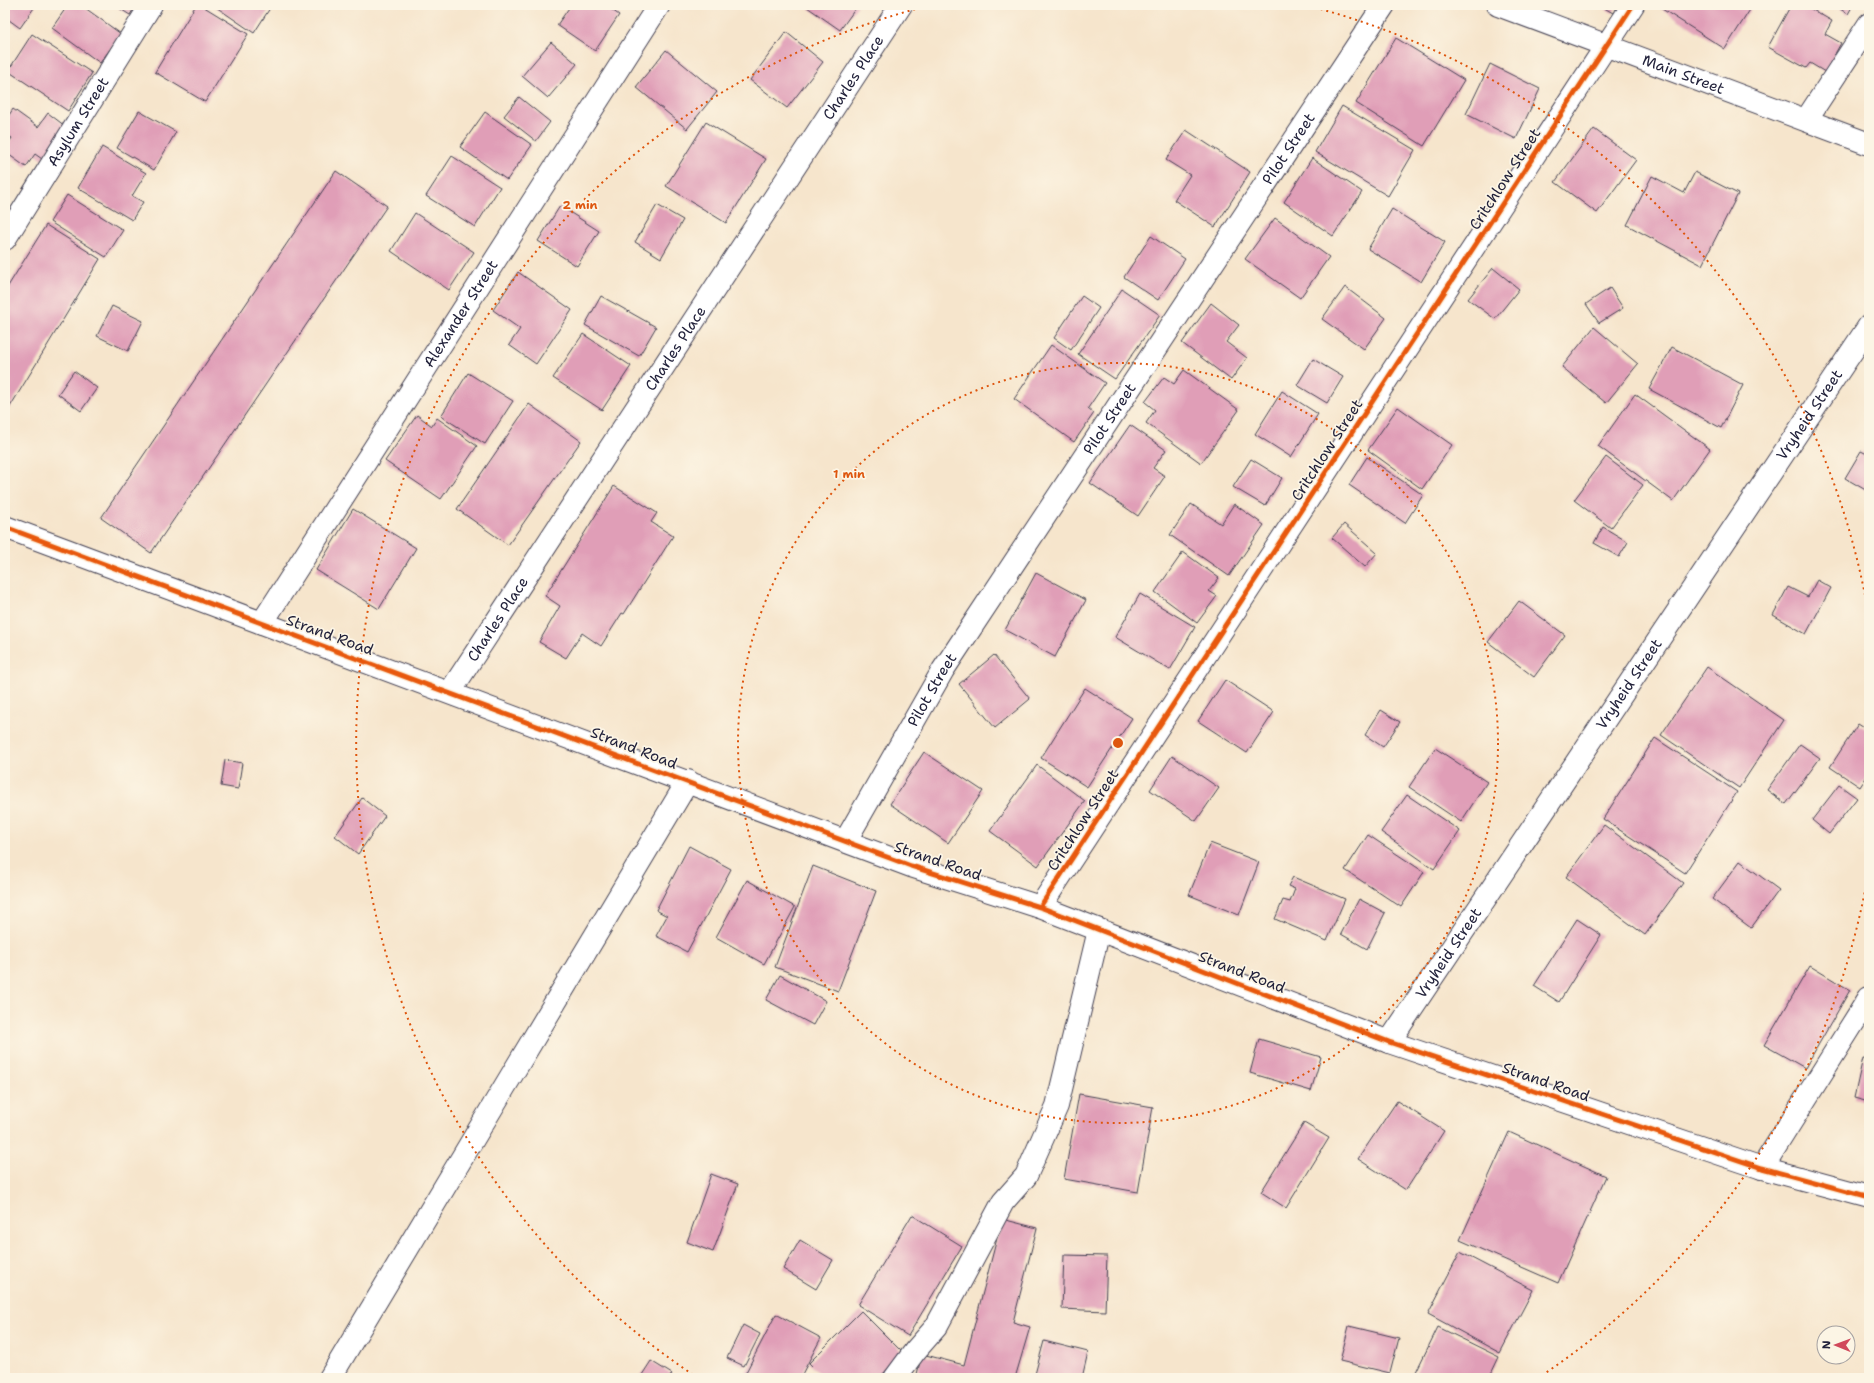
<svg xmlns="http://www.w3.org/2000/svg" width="1874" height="1383" viewBox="0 0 1874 1383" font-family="'Shantell Sans',sans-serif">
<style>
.building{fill:#e09eb7}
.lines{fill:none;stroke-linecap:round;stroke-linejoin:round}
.minor-casing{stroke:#423f51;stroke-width:24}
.tertiary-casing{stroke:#423f51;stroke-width:24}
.minor{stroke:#fff;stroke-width:22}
.tertiary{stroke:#fff;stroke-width:22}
.cycleway-casing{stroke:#fcf5e5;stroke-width:8}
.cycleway{stroke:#e8590c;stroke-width:5}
.ring{fill:none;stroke:#de560e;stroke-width:2;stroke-dasharray:2 4}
.labels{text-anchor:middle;stroke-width:3.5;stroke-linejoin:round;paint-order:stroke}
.street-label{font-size:15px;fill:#22223b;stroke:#fcf5e5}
.centre{fill:#de560e;stroke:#fcf5e5;stroke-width:2}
.ring-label{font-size:12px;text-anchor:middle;font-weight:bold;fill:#de560e;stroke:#fcf5e5;stroke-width:3.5;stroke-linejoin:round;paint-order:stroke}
</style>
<rect width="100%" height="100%" fill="#fcf5e5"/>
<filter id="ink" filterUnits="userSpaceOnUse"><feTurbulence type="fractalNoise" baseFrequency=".025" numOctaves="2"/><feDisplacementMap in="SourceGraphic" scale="8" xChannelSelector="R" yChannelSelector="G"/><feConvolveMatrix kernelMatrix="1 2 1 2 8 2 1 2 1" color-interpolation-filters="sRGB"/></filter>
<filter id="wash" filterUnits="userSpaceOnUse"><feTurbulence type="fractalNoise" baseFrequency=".012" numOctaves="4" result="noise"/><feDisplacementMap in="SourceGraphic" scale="16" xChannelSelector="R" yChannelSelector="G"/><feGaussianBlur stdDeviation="0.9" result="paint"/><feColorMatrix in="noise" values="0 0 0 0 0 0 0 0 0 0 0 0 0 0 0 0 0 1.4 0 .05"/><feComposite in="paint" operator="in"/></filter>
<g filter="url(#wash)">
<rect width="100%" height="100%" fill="#f6e5cc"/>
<g id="blocks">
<path class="building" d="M 5,5 L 36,5 L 20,28 L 5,17 Z
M 68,5 L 81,5 L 121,34 L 100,63 L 52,28 Z
M 114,5 L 136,5 L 130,15 Z
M 196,5 L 201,5 L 248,34 L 205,102 L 155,72 Z
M 213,5 L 272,5 L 254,33 Z
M 571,5 L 605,5 L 619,15 L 595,51 L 557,25 Z
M 809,5 L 858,5 L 840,30 L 807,7 Z
M 1599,5 L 1617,5 L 1613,13 Z
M 1665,5 L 1753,5 L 1725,49 L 1662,9 Z
M 1791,5 L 1804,5 L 1832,21 L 1825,34 L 1841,43 L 1825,72 L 1810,63 L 1806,68 L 1768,47 Z
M 1834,5 L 1853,5 L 1848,14 Z
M 786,32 L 823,62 L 787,108 L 750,80 Z
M 32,34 L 92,73 L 68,111 L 8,71 Z
M 1396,38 L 1464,80 L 1424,146 L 1356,103 Z
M 551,42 L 577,64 L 548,98 L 522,76 Z
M 666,50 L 717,92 L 687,129 L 636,87 Z
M 1490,64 L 1540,89 L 1516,139 L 1466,114 Z
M 519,97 L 550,122 L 536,141 L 504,116 Z
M 1342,106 L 1415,150 L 1388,196 L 1315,152 Z
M 13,109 L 38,127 L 48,113 L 65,126 L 42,159 L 35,154 L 26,167 L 5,152 L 5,148 L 12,138 L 5,133 L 5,121 Z
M 139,111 L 176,132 L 154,170 L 117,148 Z
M 485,112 L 532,145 L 507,180 L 460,147 Z
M 706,122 L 766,159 L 726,223 L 666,186 Z
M 1594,129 L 1636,160 L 1597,213 L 1555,182 Z
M 1186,130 L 1250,172 L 1215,227 L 1174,200 L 1190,175 L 1166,160 Z
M 102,147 L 146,173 L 132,196 L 143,202 L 132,220 L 78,188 Z
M 452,156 L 500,187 L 475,227 L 426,196 Z
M 1312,158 L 1362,192 L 1333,236 L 1284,202 Z
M 336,171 L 387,206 L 151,553 L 101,518 Z
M 1695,172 L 1738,194 L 1702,265 L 1627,225 L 1652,176 L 1684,193 Z
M 67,195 L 123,230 L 106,257 L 50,222 Z
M 657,205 L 683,220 L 661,258 L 635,242 Z
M 560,206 L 599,231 L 577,266 L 538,241 Z
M 1392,209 L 1445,242 L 1421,282 L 1368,249 Z
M 415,213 L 474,252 L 449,290 L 391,251 Z
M 1275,218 L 1329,257 L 1300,298 L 1245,259 Z
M 46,225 L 100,259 L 5,415 L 5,291 Z
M 1151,236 L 1185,259 L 1158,300 L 1124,277 Z
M 1493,268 L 1519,289 L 1495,319 L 1468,299 Z
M 518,272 L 572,310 L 536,364 L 509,345 L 520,329 L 493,310 Z
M 1345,287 L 1386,318 L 1364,349 L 1322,319 Z
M 1610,288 L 1623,308 L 1599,323 L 1586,304 Z
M 1122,289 L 1160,315 L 1115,379 L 1078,354 Z
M 601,296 L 656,327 L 639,356 L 585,325 Z
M 1082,296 L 1099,308 L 1071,350 L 1054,338 Z
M 1211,303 L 1239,325 L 1226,342 L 1247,358 L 1231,380 L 1182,343 Z
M 112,306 L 143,321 L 128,351 L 97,336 Z
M 1594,327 L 1638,364 L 1606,403 L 1562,367 Z
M 583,334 L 631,366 L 602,410 L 553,378 Z
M 1051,345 L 1105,383 L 1088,408 L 1094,413 L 1074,442 L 1014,399 Z
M 1672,347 L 1743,385 L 1721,428 L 1649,389 Z
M 1313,359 L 1343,377 L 1327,403 L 1297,385 Z
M 1184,370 L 1239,410 L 1201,463 L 1146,423 L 1155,410 L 1145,402 L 1164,377 L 1174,384 Z
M 74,371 L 97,388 L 81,411 L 58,394 Z
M 468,373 L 513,401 L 485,444 L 441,416 Z
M 1282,391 L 1318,414 L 1291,457 L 1255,434 Z
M 1635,394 L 1710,449 L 1673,501 L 1598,446 Z
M 529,404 L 581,441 L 508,545 L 457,509 Z
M 1398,407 L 1452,445 L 1422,489 L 1368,450 Z
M 417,415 L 432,426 L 437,418 L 477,446 L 441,499 L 385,461 Z
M 1130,425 L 1166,450 L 1153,468 L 1165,476 L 1138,516 L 1090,483 Z
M 1861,451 L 1869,455 L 1869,492 L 1845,478 Z
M 1367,457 L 1423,495 L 1405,523 L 1349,485 Z
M 1606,457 L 1643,485 L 1611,528 L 1574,500 Z
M 1251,459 L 1282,478 L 1265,506 L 1233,487 Z
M 614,486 L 657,513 L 651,522 L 673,536 L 624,614 L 622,613 L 601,646 L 582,633 L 566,658 L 539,642 L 560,606 L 545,596 Z
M 1191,504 L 1221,524 L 1234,504 L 1264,525 L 1229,576 L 1170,535 Z
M 353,509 L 416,548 L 379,609 L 316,570 Z
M 1344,524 L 1377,553 L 1365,567 L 1332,538 Z
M 1603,527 L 1628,542 L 1619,557 L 1594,543 Z
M 1183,552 L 1219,578 L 1209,591 L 1217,596 L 1197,623 L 1155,592 Z
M 1036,573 L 1086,600 L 1055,657 L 1005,630 Z
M 1817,580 L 1831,588 L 1806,634 L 1773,615 L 1788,587 L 1808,597 Z
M 1140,594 L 1195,627 L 1170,670 L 1115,637 Z
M 1519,601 L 1565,635 L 1534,677 L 1488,642 Z
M 994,655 L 1030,699 L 995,728 L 959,684 Z
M 1707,667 L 1784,720 L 1739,788 L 1661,735 Z
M 1225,680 L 1274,712 L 1247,753 L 1198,721 Z
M 1085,688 L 1132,718 L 1087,787 L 1041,758 Z
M 1381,710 L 1400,722 L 1383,747 L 1365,735 Z
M 1858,724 L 1869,731 L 1869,773 L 1860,787 L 1830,767 Z
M 1655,738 L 1737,792 L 1685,873 L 1603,819 Z
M 1800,744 L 1820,758 L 1786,804 L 1767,790 Z
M 1435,748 L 1487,782 L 1461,822 L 1409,787 Z
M 924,752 L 983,791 L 948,843 L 890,804 Z
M 1172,756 L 1219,788 L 1196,821 L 1150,790 Z
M 225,760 L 242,763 L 238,789 L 221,786 Z
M 1037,765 L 1085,801 L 1038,866 L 990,831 Z
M 1839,785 L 1857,798 L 1829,834 L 1812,820 Z
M 1407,795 L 1460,831 L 1434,869 L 1381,832 Z
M 362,798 L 385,816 L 358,854 L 335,836 Z
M 1604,825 L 1683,883 L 1645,935 L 1566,877 Z
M 1368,835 L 1424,872 L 1401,907 L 1345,870 Z
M 1210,843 L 1259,862 L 1239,915 L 1189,895 Z
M 689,846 L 731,869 L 687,952 L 656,936 L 667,916 L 656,910 Z
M 1740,861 L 1779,890 L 1751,928 L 1712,899 Z
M 813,866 L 876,891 L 838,991 L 775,967 Z
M 1293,877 L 1345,899 L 1327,941 L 1275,919 L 1283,900 L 1290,902 L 1295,889 L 1288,886 Z
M 747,880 L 795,907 L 764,964 L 716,937 Z
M 1359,899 L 1385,913 L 1367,949 L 1341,934 Z
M 1577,919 L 1601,935 L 1559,1002 L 1534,986 Z
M 1810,966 L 1850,990 L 1805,1068 L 1764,1045 Z
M 780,975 L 826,1001 L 813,1025 L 766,1000 Z
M 1259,1039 L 1321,1057 L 1311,1091 L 1250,1073 Z
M 1863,1058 L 1869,1059 L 1869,1102 L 1854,1098 Z
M 1079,1094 L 1153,1107 L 1138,1192 L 1064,1179 Z
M 1397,1101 L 1444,1131 L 1406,1190 L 1358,1159 Z
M 1304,1123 L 1329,1138 L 1286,1208 L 1261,1192 Z
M 1509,1132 L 1606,1176 L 1558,1283 L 1460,1240 Z
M 711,1174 L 738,1184 L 713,1252 L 687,1242 Z
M 912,1215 L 962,1246 L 908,1336 L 858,1305 Z
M 1002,1219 L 1037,1228 L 1013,1322 L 1030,1327 L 1015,1378 L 916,1378 L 922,1354 L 964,1365 Z
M 800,1240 L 833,1260 L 816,1289 L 783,1269 Z
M 1460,1252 L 1533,1290 L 1500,1353 L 1428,1314 Z
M 1064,1255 L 1107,1256 L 1105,1311 L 1062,1309 Z
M 861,1311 L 903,1353 L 879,1378 L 824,1378 L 809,1363 Z
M 776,1314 L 821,1338 L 800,1378 L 743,1378 Z
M 743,1325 L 760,1334 L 744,1366 L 727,1358 Z
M 1349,1326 L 1399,1338 L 1390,1373 L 1340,1361 Z
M 1438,1327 L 1499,1357 L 1489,1378 L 1413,1378 Z
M 1044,1341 L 1088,1352 L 1082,1378 L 1034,1378 Z
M 651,1361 L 672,1374 L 669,1378 L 640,1378 Z"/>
</g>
</g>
<g filter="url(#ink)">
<use href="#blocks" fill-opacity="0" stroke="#423f51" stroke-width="1"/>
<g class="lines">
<g class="minor-casing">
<g id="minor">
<path d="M 1806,120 L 1869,24"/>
<path id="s1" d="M 5,239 L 151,5"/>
<path d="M 262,623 L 911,866 L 1040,907 L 1389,1042 L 1762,1168 L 1869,1197"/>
<path id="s2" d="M 450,692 L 901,5"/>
<path id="s3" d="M 846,840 L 943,670 L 1384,5"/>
<path d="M 1040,907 L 1633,5"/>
<path id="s4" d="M 1389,1042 L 1869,326"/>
<path d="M 1762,1168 L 1869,998"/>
<path d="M 330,1378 L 688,781"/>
<path d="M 895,1378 L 915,1351 L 936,1327 L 1003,1202 L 1026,1176 L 1057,1106 L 1099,930"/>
</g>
</g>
<g class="tertiary-casing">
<g id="tertiary">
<path id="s5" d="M 1498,5 L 1869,144"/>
<path id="s6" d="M 5,527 L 262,623 L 659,5"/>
</g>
</g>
<use href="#minor" class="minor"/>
<use href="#tertiary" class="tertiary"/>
<g class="cycleway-casing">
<path id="cycleway" d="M 5,527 L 911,866 L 1040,907 L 1389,1042 L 1762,1168 L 1869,1197
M 1040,907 L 1633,5"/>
</g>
<use href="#cycleway" class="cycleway"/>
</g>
</g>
<g class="ring">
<circle cx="1118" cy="743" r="380"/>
<path d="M1869 869A761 761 0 0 1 1538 1378M698 1378A761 761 0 0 1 927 6M1309 6A761 761 0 0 1 1869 617"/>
</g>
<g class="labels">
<g class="street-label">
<text dy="5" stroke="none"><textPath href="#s5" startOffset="198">Main Street</textPath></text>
<text dy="5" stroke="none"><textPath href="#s2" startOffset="735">Charles Place</textPath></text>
<text dy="5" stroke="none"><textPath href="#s1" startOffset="138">Asylum Street</textPath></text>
<text dy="5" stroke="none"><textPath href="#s3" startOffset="821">Pilot Street</textPath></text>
<text transform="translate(1505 179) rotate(-57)" y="5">Critchlow Street</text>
<text dy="5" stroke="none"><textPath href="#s6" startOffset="642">Alexander Street</textPath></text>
<text dy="5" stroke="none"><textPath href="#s2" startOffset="411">Charles Place</textPath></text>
<text dy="5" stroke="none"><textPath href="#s4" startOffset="755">Vryheid Street</textPath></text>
<text dy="5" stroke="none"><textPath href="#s3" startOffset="497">Pilot Street</textPath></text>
<text transform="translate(1327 450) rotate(-57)" y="5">Critchlow Street</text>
<text dy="5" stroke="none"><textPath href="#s2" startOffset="87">Charles Place</textPath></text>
<text transform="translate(330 635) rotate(20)" y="5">Strand Road</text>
<text dy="5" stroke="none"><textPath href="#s4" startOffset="431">Vryheid Street</textPath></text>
<text dy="5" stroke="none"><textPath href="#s3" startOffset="173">Pilot Street</textPath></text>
<text transform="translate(634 748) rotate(21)" y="5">Strand Road</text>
<text transform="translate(1083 820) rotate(-57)" y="5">Critchlow Street</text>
<text transform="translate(938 861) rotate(19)" y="5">Strand Road</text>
<text dy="5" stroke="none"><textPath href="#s4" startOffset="107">Vryheid Street</textPath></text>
<text transform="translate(1242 972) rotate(21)" y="5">Strand Road</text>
<text transform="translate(1546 1082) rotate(19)" y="5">Strand Road</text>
</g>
</g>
<circle cx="1118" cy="743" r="6" class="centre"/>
<g class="ring-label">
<text x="580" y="209">2 min</text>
<text x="849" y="478">1 min</text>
</g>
<rect width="1874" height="1383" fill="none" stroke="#fcf5e5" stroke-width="20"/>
<g transform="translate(1836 1345) rotate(271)"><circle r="19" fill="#fcf5e5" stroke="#a5a1a1"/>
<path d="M0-3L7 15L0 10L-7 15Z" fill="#d1495b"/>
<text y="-6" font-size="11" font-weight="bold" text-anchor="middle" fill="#22223b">N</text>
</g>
</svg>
